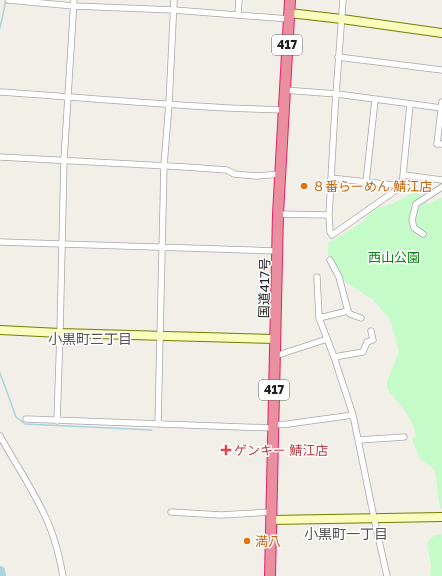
<svg xmlns="http://www.w3.org/2000/svg" width="442" height="576" viewBox="0 0 442 576" font-family="'Golos Text','Noto Sans JP',sans-serif">
<style>
.park{fill:#c5fbc9}
.lines{fill:none;stroke-linecap:round;stroke-linejoin:round}
.stream{stroke:#a8d4e0;stroke-width:1.5}
.river{stroke:#a8d4e0;stroke-width:10}
.street-casing{stroke:#a8a8a8;stroke-width:7}
.secondary-casing{stroke:#727f02;stroke-width:10}
.highway-casing{stroke:#e12466;stroke-width:12}
.street{stroke:#fff;stroke-width:5.5}
.secondary{stroke:#f9fcbc;stroke-width:8}
.highway{stroke:#ea8fa0;stroke-width:10}
.food-dot{fill:#e8710a;stroke:#fff;stroke-width:1.5}
.health-dot{fill:#e0444e;stroke:#fff;stroke-width:1.5}
.labels{text-anchor:middle;stroke-width:3;stroke-linejoin:round;paint-order:stroke}
.shield{fill:#fff;stroke:#646464;stroke-width:1}
.shield-label{font-size:12px;font-weight:bold;fill:#212121}
.food-label{font-size:13px;fill:#c56008;stroke:#fff;text-anchor:start}
.park-label{font-size:13px;fill:#098612;stroke:#fff}
.street-label{font-size:13px;fill:#212121;stroke:#fff}
.health-label{font-size:13px;fill:#be3a42;stroke:#fff;text-anchor:start}
.neighbourhood-label{font-size:14px;fill:#545454;stroke:#fff}
</style>
<rect width="100%" height="100%" fill="#f2eee8"/>
<path class="park" d="M 414,192 L 421,195 L 424,202 L 429,204 L 442,197 L 442,509 L 440,508 L 435,470 L 420,459 L 412,439 L 416,437 C 414,417 398,404 387,388 L 387,381 L 399,352 L 390,319 L 372,299 L 345,282 L 328,254 L 328,243 L 363,222 L 373,209 L 392,204 Z
M 442,534 L 442,576 L 430,576 L 431,566 L 427,542 L 435,535 Z"/>
<g class="lines">
<path class="stream" d="M 0,28 L 6,0
M 0,373 L 16,417 L 25,424 L 152,430"/>
<path class="river" d="M 0,571 L 1,576"/>
<g class="street-casing">
<path id="street" d="M 8,0 L 74,6 L 174,10 L 289,19
M 238,15 L 239,0
M 338,57 L 442,70
M 284,90 L 337,94 L 442,108
M 0,92 C 95,98 189,108 284,110
M 442,102 L 437,144 L 442,144
M 0,157 L 186,167 L 227,170 L 234,174 L 257,176 L 280,174
M 404,175 L 442,180
M 331,178 L 402,186 L 410,104
M 366,182 L 375,100
M 278,214 L 329,215 L 335,108 L 343,0
M 329,215 L 330,232 L 332,235 L 402,186
M 423,234 L 414,228 L 412,220 L 416,204 L 442,187
M 0,242 L 277,251
M 317,277 L 319,318 L 334,357 L 353,415 L 374,518 L 387,576
M 348,311 L 350,314 L 361,318
M 319,318 L 348,311 L 339,277 L 330,260
M 275,356 L 327,339
M 334,357 L 363,352 L 367,342 L 373,340 L 371,331
M 26,419 L 273,428
M 57,421 L 60,333 L 64,160 L 74,0
M 158,424 L 164,165 L 169,104 L 174,0
M 273,425 L 288,424 L 353,415
M 0,436 C 16,465 37,495 49,525 C 56,542 60,559 63,576
M 359,440 L 404,437
M 171,512 L 221,515 L 271,512"/>
</g>
<g class="secondary-casing">
<path id="secondary" d="M 289,13 L 342,19 L 442,33
M 0,330 L 60,333 L 276,339
M 271,520 L 442,517"/>
</g>
<g class="highway-casing">
<path id="highway" d="M 270,576 L 278,214 L 290,0"/>
</g>
<use href="#street" class="street"/>
<use href="#secondary" class="secondary"/>
<use href="#highway" class="highway"/>
</g>
<g class="food-dot">
<circle cx="304" cy="186" r="4"/>
<circle cx="247" cy="541" r="4"/>
</g>
<path class="health-dot" d="M224 444h4v4h4v4h-4v4h-4v-4h-4v-4h4z"/>
<g class="labels">
<g class="shield">
<rect x="272" y="35" width="30" height="20" rx="3"/>
<rect x="259" y="380" width="30" height="20" rx="3"/>
</g>
<g class="shield-label">
<text x="287" y="49">417</text>
<text x="274" y="394">417</text>
</g>
<g class="food-label">
<text x="312" y="191">８番らーめん 鯖江店</text>
<text x="255" y="546">満八</text>
</g>
<g class="park-label">
<text x="394" y="262">西山公園</text>
</g>
<g class="street-label">
<text transform="translate(264 288) rotate(-89)" y="5">国道417号</text>
</g>
<g class="health-label">
<text x="234" y="455">ゲンキー 鯖江店</text>
</g>
<g class="neighbourhood-label">
<text x="90" y="344">小黒町三丁目</text>
<text x="346" y="539">小黒町一丁目</text>
</g>
</g>
</svg>
